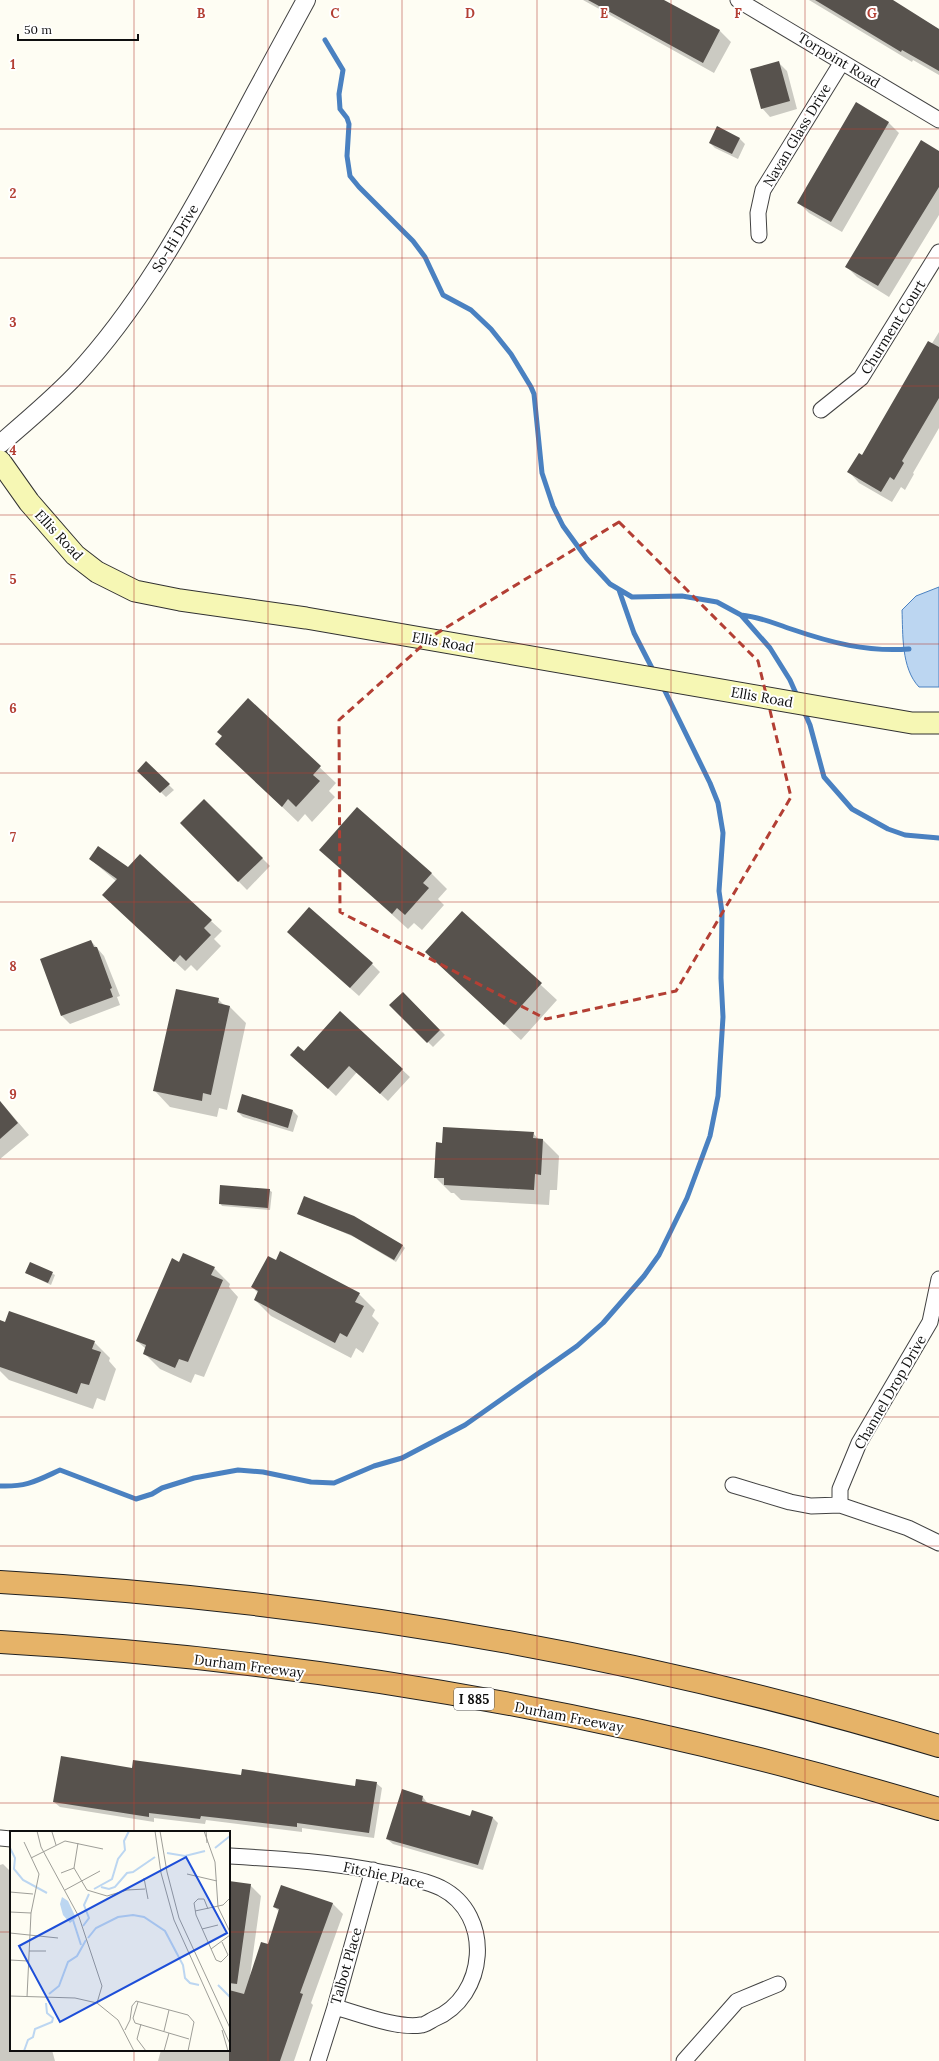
<svg xmlns="http://www.w3.org/2000/svg" width="939" height="2061" viewBox="0 0 939 2061" font-family="Lora,serif">
<style>
.water{fill:#bcd6f1;stroke:#4a81c1}
.shadow{fill:#0003}
.lines{fill:none;stroke-linecap:round;stroke-linejoin:round}
.stream{stroke:#4a81c1;stroke-width:5}
.building{fill:#57524d}
.minor-casing{stroke:#424242;stroke-width:17}
.tertiary-casing{stroke:#424242;stroke-width:20}
.secondary-casing{stroke:#313131;stroke-width:23}
.motorway-casing{stroke:#202020;stroke-width:24}
.minor{stroke:#fff;stroke-width:15}
.tertiary{stroke:#fff;stroke-width:18}
.secondary{stroke:#f6f7b4;stroke-width:21}
.motorway{stroke:#e6b368;stroke-width:22}
.marked{fill:none;stroke:#b33f34;stroke-width:3;stroke-dasharray:8 5;stroke-linejoin:round}
.grid{fill:none;stroke:#b33f34;stroke-width:1;stroke-opacity:0.55}
.labels{text-anchor:middle;stroke-width:4;stroke-linejoin:round;paint-order:stroke}
.shield{fill:#fff;stroke:#575757;stroke-width:1}
.shield-label{font-size:13px;font-weight:bold;fill:#0f0f0f}
.street-label{font-size:14px;fill:#0f0f0f;stroke:#fff}
.inset-river{fill:none;stroke:#bcd6f1;stroke-width:2}
.inset-road{fill:none;stroke:#9e9e98;stroke-width:1}
.view{fill:#1d4ed8;fill-opacity:0.15;stroke:#1d4ed8;stroke-width:2}
.inset-edge{fill:none;stroke:#0f0f0f;stroke-width:2}
.grid-label{font-size:13px;text-anchor:middle;font-weight:bold;fill:#b33f34;stroke:#fff;stroke-width:4;stroke-linejoin:round;paint-order:stroke}
</style>
<rect width="100%" height="100%" fill="#fefdf3"/>
<path class="water" d="M 939,587 L 939,687 L 919,687 C 901,668 903,634 902,610 L 916,596 Z"/>
<path class="shadow" d="M 583,0 L 662,0 L 720,31 L 731,42 L 714,73 Z
M 809,0 L 890,0 L 939,29 L 939,75 L 913,60 L 912,62 Z
M 778,62 L 787,71 L 797,109 L 770,117 L 762,108 Z
M 888,122 L 899,133 L 842,232 L 809,213 L 799,203 Z
M 717,127 L 740,139 L 745,144 L 738,159 L 715,148 L 710,143 Z
M 939,152 L 939,215 L 889,297 L 857,277 L 846,266 Z
M 939,332 L 939,428 L 913,473 L 914,474 L 905,490 L 901,487 L 892,502 L 859,483 L 849,472 L 862,457 Z
M 248,699 L 336,783 L 329,791 L 335,797 L 312,822 L 305,814 L 298,822 L 232,759 L 223,736 Z
M 146,763 L 174,790 L 166,797 L 139,771 Z
M 204,800 L 270,866 L 247,890 L 181,823 Z
M 321,850 L 431,873 L 447,889 L 438,899 L 444,905 L 422,930 L 414,923 L 408,929 Z
M 90,859 L 128,869 L 211,921 L 222,931 L 214,939 L 221,946 L 197,971 L 191,965 L 185,971 L 114,905 L 116,881 Z
M 462,912 L 557,1000 L 521,1040 L 426,952 Z
M 296,940 L 372,964 L 380,972 L 359,996 Z
M 91,941 L 104,956 L 120,996 L 117,997 L 120,1005 L 70,1024 L 62,1016 Z
M 403,993 L 445,1035 L 433,1047 L 391,1005 Z
M 218,999 L 225,1006 L 230,1007 L 246,1023 L 227,1110 L 219,1108 L 217,1117 L 170,1107 L 155,1091 Z
M 340,1012 L 410,1077 L 388,1101 L 357,1072 L 336,1096 L 299,1062 L 304,1052 Z
M 243,1096 L 293,1111 L 298,1116 L 293,1132 L 243,1117 L 238,1112 Z
M 0,1101 L 29,1135 L 0,1159 Z
M 533,1133 L 539,1140 L 543,1140 L 559,1156 L 557,1190 L 550,1190 L 549,1205 L 461,1200 L 454,1193 L 451,1193 L 435,1177 L 443,1144 Z
M 269,1190 L 272,1192 L 270,1210 L 222,1206 L 220,1203 Z
M 298,1213 L 402,1245 L 405,1248 L 396,1262 L 354,1237 Z
M 276,1261 L 359,1294 L 375,1310 L 372,1316 L 379,1323 L 363,1353 L 356,1348 L 351,1358 L 271,1316 L 255,1300 L 258,1293 L 252,1287 Z
M 31,1263 L 55,1275 L 51,1285 L 26,1273 Z
M 180,1263 L 214,1268 L 230,1284 L 229,1287 L 238,1297 L 204,1377 L 195,1374 L 191,1383 L 160,1369 L 144,1353 L 146,1349 L 137,1341 Z
M 0,1321 L 94,1342 L 110,1358 L 109,1361 L 116,1369 L 105,1401 L 97,1398 L 93,1409 L 9,1380 L 0,1371 Z
M 133,1769 L 356,1787 L 376,1783 L 382,1788 L 374,1838 L 302,1828 L 302,1832 L 206,1820 L 205,1824 L 154,1818 L 154,1822 L 60,1807 L 54,1802 Z
M 423,1797 L 428,1804 L 470,1817 L 472,1811 L 493,1818 L 498,1823 L 483,1870 L 393,1844 L 387,1839 Z
M 3,1864 L 11,1872 L 11,2050 L 52,2050 L 55,2061 L 0,2061 L 0,1865 Z
M 229,1882 L 250,1885 L 261,1896 L 250,1976 L 268,1945 L 280,1912 L 274,1907 L 332,1903 L 343,1914 L 311,2003 L 313,2005 L 294,2061 L 158,2061 L 161,2050 L 229,2050 Z"/>
<g class="lines">
<path class="stream" d="M 325,40 L 343,70 L 339,94 L 340,109 L 347,118 L 349,124 L 347,156 L 350,176 L 359,187 L 413,241 L 425,257 L 443,295 L 471,310 L 491,329 L 511,354 L 531,387 L 534,394 L 542,473 L 553,506 L 563,526 L 587,559 L 610,584 L 632,597 L 682,596 L 717,602 L 741,615 L 770,648 L 790,680 L 798,698
M 619,590 L 634,633 L 654,672
M 741,615 C 761,617 773,623 791,629 C 832,643 866,652 909,649
M 803,709 L 810,725 L 824,777 L 852,809 L 888,829 L 905,835 L 939,838
M 0,1486 C 27,1487 36,1481 60,1470 L 136,1499 L 152,1494 L 162,1488 L 194,1478 L 238,1470 L 263,1472 L 311,1482 L 334,1483 L 374,1466 L 402,1458 L 465,1425 L 577,1346 L 603,1323 L 644,1276 L 659,1255 L 687,1198 L 710,1136 L 718,1096 L 723,1017 L 721,978 L 722,912 L 719,891 L 723,833 L 718,803 L 710,783 L 662,685"/>
</g>
<path class="building" d="M 588,0 L 664,0 L 720,30 L 703,63 Z
M 815,0 L 893,0 L 939,29 L 939,71 L 902,50 L 901,52 Z
M 779,61 L 790,101 L 761,109 L 750,69 Z
M 856,102 L 889,122 L 831,222 L 797,203 Z
M 717,126 L 740,138 L 732,154 L 709,143 Z
M 921,140 L 939,151 L 939,187 L 878,286 L 845,267 Z
M 928,341 L 939,347 L 939,398 L 902,461 L 904,463 L 894,480 L 890,477 L 881,492 L 847,472 L 859,453 L 862,455 Z
M 248,698 L 321,766 L 313,775 L 320,781 L 296,807 L 288,799 L 282,807 L 215,744 L 222,736 L 217,732 Z
M 146,761 L 170,784 L 160,793 L 137,771 Z
M 204,799 L 263,858 L 238,882 L 180,823 Z
M 357,807 L 432,873 L 423,883 L 429,888 L 405,915 L 397,908 L 392,914 L 319,850 Z
M 98,846 L 128,867 L 140,854 L 212,920 L 204,928 L 211,935 L 186,961 L 180,955 L 174,962 L 102,895 L 117,879 L 89,859 Z
M 309,907 L 373,963 L 350,988 L 287,932 Z
M 462,911 L 542,983 L 504,1025 L 425,952 Z
M 91,940 L 94,947 L 97,947 L 112,988 L 110,989 L 113,997 L 61,1016 L 40,959 Z
M 176,989 L 219,998 L 218,1003 L 230,1006 L 211,1095 L 203,1093 L 202,1101 L 153,1091 Z
M 403,992 L 440,1030 L 427,1043 L 389,1005 Z
M 340,1011 L 403,1069 L 380,1094 L 349,1066 L 328,1089 L 290,1055 L 298,1046 L 304,1051 Z
M 242,1094 L 293,1110 L 288,1128 L 237,1112 Z
M 0,1101 L 18,1123 L 0,1139 Z
M 443,1127 L 534,1132 L 533,1138 L 543,1139 L 541,1175 L 535,1174 L 534,1190 L 444,1185 L 444,1178 L 434,1178 L 436,1142 L 442,1143 Z
M 220,1185 L 270,1189 L 268,1208 L 219,1204 Z
M 304,1196 L 354,1216 L 403,1245 L 394,1260 L 351,1235 L 297,1214 Z
M 280,1251 L 360,1293 L 355,1302 L 364,1306 L 347,1337 L 340,1333 L 335,1343 L 254,1300 L 258,1291 L 251,1287 L 268,1256 L 276,1260 Z
M 183,1253 L 215,1267 L 211,1275 L 223,1280 L 188,1362 L 179,1359 L 175,1368 L 143,1354 L 146,1345 L 136,1341 L 172,1258 L 179,1262 Z
M 30,1262 L 53,1272 L 48,1283 L 25,1273 Z
M 9,1311 L 95,1341 L 92,1349 L 101,1352 L 89,1385 L 81,1383 L 77,1394 L 0,1367 L 0,1320 L 5,1322 Z
M 61,1756 L 132,1768 L 133,1760 L 241,1775 L 242,1769 L 355,1786 L 356,1779 L 377,1782 L 369,1833 L 297,1823 L 297,1827 L 201,1816 L 200,1819 L 149,1813 L 149,1817 L 53,1802 Z
M 402,1789 L 423,1796 L 422,1801 L 470,1816 L 472,1810 L 493,1817 L 478,1865 L 386,1839 Z
M 229,1881 L 251,1884 L 237,1984 L 229,1983 Z
M 281,1885 L 333,1903 L 300,1993 L 303,1994 L 280,2061 L 229,2061 L 229,1990 L 244,1994 L 261,1942 L 268,1944 L 279,1909 L 273,1907 Z"/>
<g class="lines">
<g class="minor-casing">
<path id="minor" d="M 738,0 L 939,120
M 759,235 L 758,213 L 763,190 L 842,62
M 821,410 L 861,378 L 939,252
M 733,1485 L 790,1502 L 811,1506 L 840,1505 L 908,1528 L 939,1543
M 840,1505 L 840,1489 L 859,1443 L 930,1322 L 939,1279
M 0,1838 L 11,1839
M 229,1856 C 281,1859 334,1862 385,1873 C 403,1876 424,1880 441,1888 C 494,1915 487,1997 434,2019 C 430,2021 425,2025 421,2025 C 397,2029 358,2013 335,2007
M 318,2061 L 335,2007 L 373,1870
M 684,2061 L 737,2001 L 778,1984"/>
</g>
<g class="tertiary-casing">
<path id="tertiary" d="M 0,444 C 26,422 52,400 76,375 C 137,309 181,231 224,152 C 251,101 278,51 306,0"/>
</g>
<g class="secondary-casing">
<path id="secondary" d="M 0,461 L 29,502 L 75,555 L 97,572 L 135,591 L 180,600 L 306,618 L 912,723 L 939,723"/>
</g>
<g class="motorway-casing">
<path id="motorway" d="M 0,1582 C 317,1600 635,1654 939,1746
M 0,1642 C 317,1660 635,1717 939,1809"/>
</g>
<use href="#minor" class="minor"/>
<use href="#tertiary" class="tertiary"/>
<use href="#secondary" class="secondary"/>
<use href="#motorway" class="motorway"/>
</g>
<path class="marked" d="M 619,522 L 758,661 L 791,797 L 676,991 L 546,1019 L 340,912 L 339,720 L 434,635 Z"/>
<path class="grid" d="M 134,0 L 134,1832M 268,0 L 268,2061M 402,0 L 402,2061M 537,0 L 537,2061M 671,0 L 671,2061M 805,0 L 805,2061M 0,129 L 939,129M 0,258 L 939,258M 0,386 L 939,386M 0,515 L 939,515M 0,644 L 939,644M 0,773 L 939,773M 0,902 L 939,902M 0,1030 L 939,1030M 0,1159 L 939,1159M 0,1288 L 939,1288M 0,1417 L 939,1417M 0,1546 L 939,1546M 0,1675 L 939,1675M 0,1803 L 939,1803M 0,1932 L 11,1932M 229,1932 L 939,1932M 134,2050 L 134,2061"/>
<g class="labels">
<rect class="shield" x="454" y="1688" width="40" height="22" rx="3"/>
<g class="shield-label">
<text x="474" y="1704">I 885</text>
</g>
<g class="street-label">
<text transform="translate(839 60) rotate(31)" y="5">Torpoint Road</text>
<text transform="translate(797 135) rotate(-59)" y="5">Navan Glass Drive</text>
<text transform="translate(175 238) rotate(-59)" y="5">So-Hi Drive</text>
<text transform="translate(893 327) rotate(-58)" y="5">Churment Court</text>
<text transform="translate(59 535) rotate(47)" y="5">Ellis Road</text>
<text transform="translate(443 642) rotate(10)" y="5">Ellis Road</text>
<text transform="translate(762 697) rotate(10)" y="5">Ellis Road</text>
<text transform="translate(890 1392) rotate(-60)" y="5">Channel Drop Drive</text>
<text transform="translate(249 1666) rotate(7)" y="5">Durham Freeway</text>
<text transform="translate(569 1717) rotate(11)" y="5">Durham Freeway</text>
<text transform="translate(384 1875) rotate(12)" y="5">Fitchie Place</text>
<text transform="translate(346 1966) rotate(-74)" y="5">Talbot Place</text>
</g>
</g>
<g transform="translate(10 1831)">
<rect width="220" height="220" fill="#fefdf3"/>
<path d="M 52,66 L 58,70 L 66,87 L 60,92 L 53,84 L 50,73 Z" fill="#bcd6f1"/>
<path class="inset-river" d="M 0,17 L 5,27 L 4,38 L 13,49 L 37,62M 205,17 L 220,5M 157,22 L 175,25 L 195,20M 91,56 L 99,58 L 105,56 L 117,42 L 123,41 L 145,26M 84,58 L 102,48 L 108,28 L 115,19 L 114,10 L 119,0M 63,89 L 71,114M 73,95 L 79,87 L 74,74 L 79,63M 78,107 L 86,97 L 108,86 L 123,84 L 134,86 L 155,100 L 173,134 L 175,147 L 180,152 L 189,154M 208,154 L 220,166M 39,163 L 49,155 L 58,131 L 67,125 L 76,109M 14,220 L 18,209 L 23,206 L 25,198 L 42,191 L 43,187 L 37,182 L 36,172"/>
<path class="inset-road" d="M 27,0 L 31,16 L 69,86 L 92,155 L 87,172 L 108,189 L 124,220M 145,0 L 151,42 L 164,89 L 220,213M 150,0 L 157,41 L 169,87 L 220,197M 194,0 L 205,31 L 208,76 L 220,101M 196,0 L 197,12M 42,1 L 46,14M 14,11 L 29,43 L 21,82 L 17,166M 68,12 L 64,37 L 77,59 L 97,65 L 117,59 L 135,58M 21,27 L 55,10 L 93,18M 51,42 L 64,37M 177,43 L 207,50M 134,47 L 138,68M 55,59 L 90,40M 0,61 L 23,63M 198,78 L 194,68 L 188,68 L 184,72 L 186,84 L 206,129 L 211,131 L 218,124 L 212,111M 185,80 L 213,74 L 220,67M 0,81 L 21,82M 192,98 L 208,94M 0,102 L 48,107M 201,118 L 220,104M 19,120 L 36,120M 0,129 L 18,130M 0,165 L 65,167 L 87,172M 128,171 L 123,187 L 125,192 L 179,208M 131,193 L 127,208 L 136,220M 115,199 L 120,189 L 122,175 L 126,170 L 178,184 L 184,191 L 178,220M 212,199 L 218,220M 154,200 L 159,179M 154,220 L 159,202"/>
<path class="view" d="M 176,26 L 217,102 L 50,191 L 9,115 Z"/>
<rect width="220" height="220" class="inset-edge"/>
</g>
<g class="grid-label">
<text x="201" y="18">B</text>
<text x="335" y="18">C</text>
<text x="470" y="18">D</text>
<text x="604" y="18">E</text>
<text x="738" y="18">F</text>
<text x="872" y="18">G</text>
<text x="13" y="69">1</text>
<text x="13" y="198">2</text>
<text x="13" y="327">3</text>
<text x="13" y="455">4</text>
<text x="13" y="584">5</text>
<text x="13" y="713">6</text>
<text x="13" y="842">7</text>
<text x="13" y="971">8</text>
<text x="13" y="1099">9</text>
</g>
<path d="M18 34v6h120v-6" fill="none" stroke="#0f0f0f" stroke-width="2"/>
<text x="24" y="34" font-size="12" fill="#0f0f0f" stroke="#ffffff" stroke-width="3" paint-order="stroke">50 m</text>
</svg>
